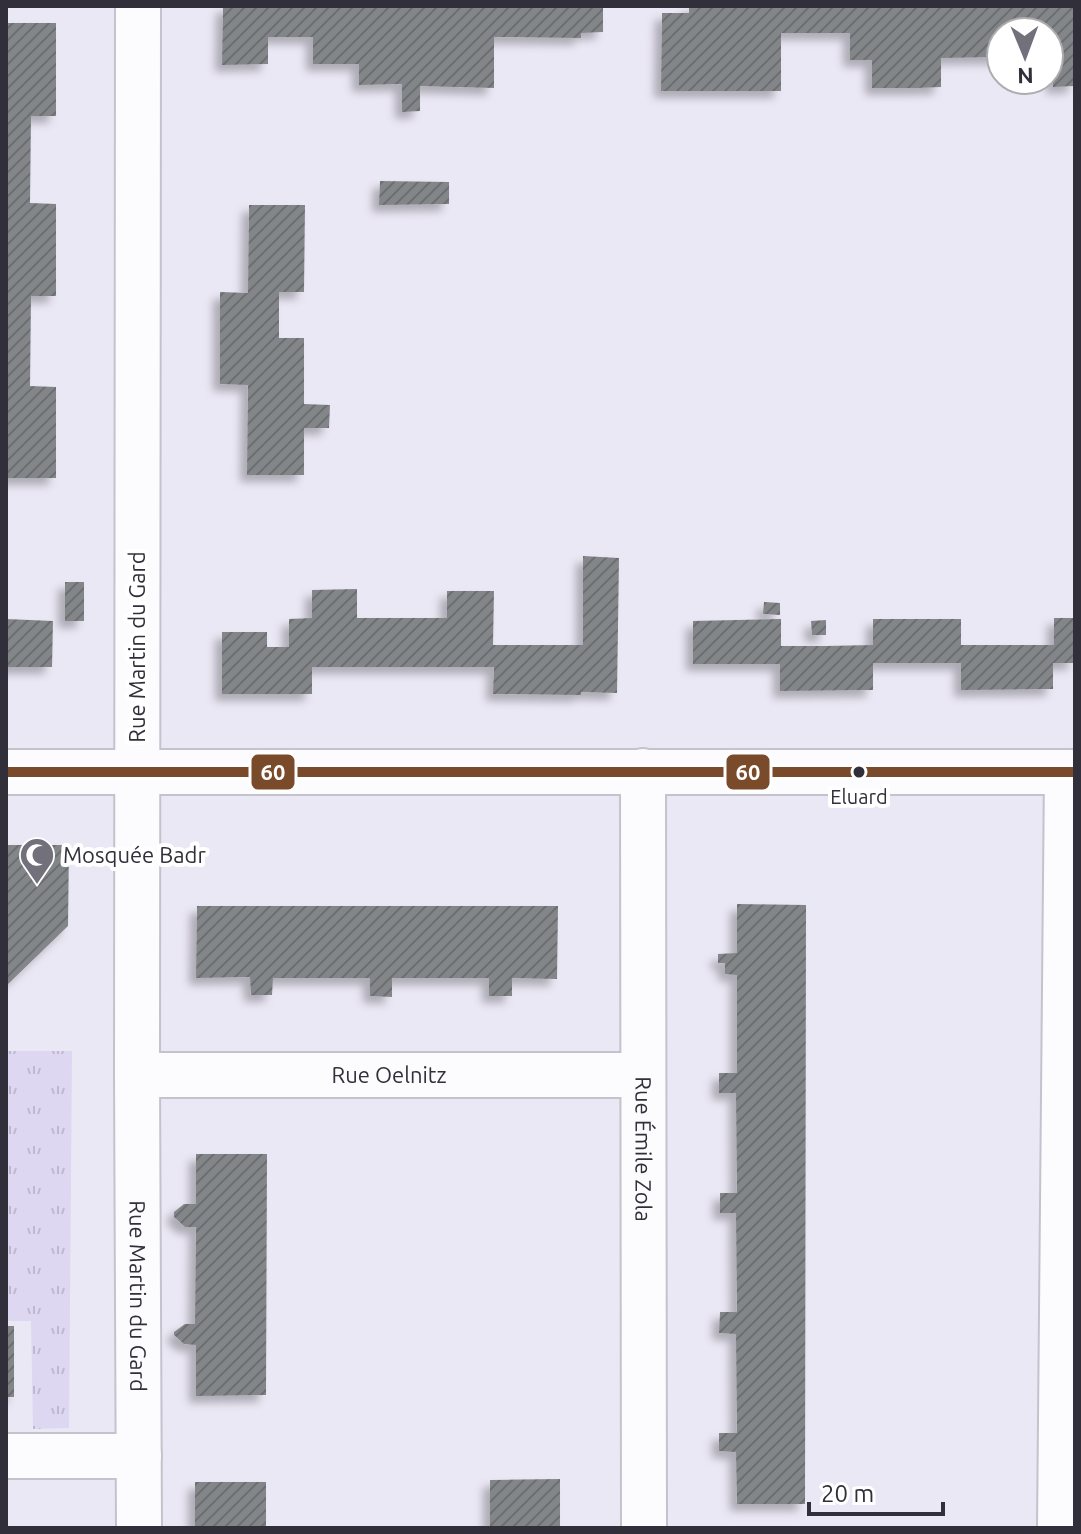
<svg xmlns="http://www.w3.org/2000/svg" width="1081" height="1534" viewBox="0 0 1081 1534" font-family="Ubuntu,sans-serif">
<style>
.grass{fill:url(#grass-tufts)}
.building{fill:url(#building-hatch);filter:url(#shadow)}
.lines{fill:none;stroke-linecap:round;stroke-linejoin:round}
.minor-casing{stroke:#c4c2cc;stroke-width:48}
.minor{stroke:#fcfcfe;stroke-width:44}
.bus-1-casing{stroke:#fff;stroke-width:16}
.bus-1{stroke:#7a4b2a;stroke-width:10}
.bus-dot{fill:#312f39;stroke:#fff;stroke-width:3}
.labels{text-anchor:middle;stroke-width:8;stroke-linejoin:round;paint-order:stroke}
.bus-label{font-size:20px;fill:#312f39;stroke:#fff}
.street-label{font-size:22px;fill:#312f39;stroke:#fff}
.poi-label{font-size:22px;fill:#312f39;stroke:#fff;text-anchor:start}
.line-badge{stroke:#fff;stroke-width:3}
.badge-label{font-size:22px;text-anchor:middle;font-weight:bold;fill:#fff}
</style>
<defs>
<pattern id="grass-tufts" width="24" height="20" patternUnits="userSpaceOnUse" patternTransform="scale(2)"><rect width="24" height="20" fill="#ddd7f1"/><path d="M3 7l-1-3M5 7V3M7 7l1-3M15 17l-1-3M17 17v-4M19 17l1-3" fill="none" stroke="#beb9cf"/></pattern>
<pattern id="building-hatch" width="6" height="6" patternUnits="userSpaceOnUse" patternTransform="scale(2)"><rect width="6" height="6" fill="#838689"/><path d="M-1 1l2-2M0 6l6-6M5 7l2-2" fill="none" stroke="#6c6e71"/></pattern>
<filter id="shadow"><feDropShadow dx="-7" dy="7" stdDeviation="4" flood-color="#0004"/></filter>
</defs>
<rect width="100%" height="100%" fill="#ebe8f5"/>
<path class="grass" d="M 6,1051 L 72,1051 L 69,1428 L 33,1429 L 31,1321 L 6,1321 Z"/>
<path class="building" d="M 223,6 L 313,6 L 313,8 L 603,6 L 603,32 L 581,33 L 581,38 L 494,37 L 494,88 L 420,86 L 420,111 L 402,112 L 402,84 L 359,85 L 359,64 L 313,64 L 313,37 L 268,37 L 268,64 L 222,65 Z
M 689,6 L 1075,6 L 1075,86 L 1053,87 L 1053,34 L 1049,34 L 1049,32 L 1001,32 L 1001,57 L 941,58 L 941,87 L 917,88 L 872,88 L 872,60 L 850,60 L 850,33 L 781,33 L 781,91 L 661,91 L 662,13 L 689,13 Z
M 6,23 L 56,23 L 56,116 L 31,116 L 30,203 L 56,204 L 56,296 L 31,296 L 30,386 L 56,387 L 56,478 L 6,478 L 6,116 L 8,116 L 8,68 L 6,68 Z
M 380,181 L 449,182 L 449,204 L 379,205 Z
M 249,205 L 305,205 L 304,292 L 279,292 L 279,338 L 304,338 L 304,404 L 330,405 L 329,428 L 304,428 L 304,475 L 247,475 L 248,385 L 220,384 L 220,292 L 248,293 Z
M 583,556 L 619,558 L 617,693 L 581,692 L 581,695 L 493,694 L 494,667 L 312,667 L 312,694 L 222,694 L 222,632 L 267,632 L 267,647 L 289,647 L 289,619 L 312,618 L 312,590 L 357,589 L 357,618 L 447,618 L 447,591 L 494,591 L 493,645 L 583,645 Z
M 65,582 L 84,582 L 84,621 L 65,621 Z
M 764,602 L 780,603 L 780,615 L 763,614 Z
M 1054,618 L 1075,618 L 1075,663 L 1053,663 L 1053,689 L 961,690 L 961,663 L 873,663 L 873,690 L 780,691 L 780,664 L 693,664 L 693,621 L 781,619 L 781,646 L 826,646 L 873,645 L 873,619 L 961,619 L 961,645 L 1054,645 Z
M 6,619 L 53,621 L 52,667 L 6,667 Z
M 826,620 L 826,635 L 812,635 L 811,621 Z
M 6,845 L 69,845 L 68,926 L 6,986 Z
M 737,904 L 806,905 L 805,1504 L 737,1504 L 736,1452 L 719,1451 L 719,1433 L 737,1433 L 736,1334 L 719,1333 L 720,1312 L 737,1312 L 736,1213 L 720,1213 L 720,1193 L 737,1193 L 736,1093 L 719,1093 L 719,1073 L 737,1073 L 737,975 L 725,974 L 725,963 L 718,963 L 718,954 L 737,953 Z
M 197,906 L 558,906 L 557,979 L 512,978 L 512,996 L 489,996 L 489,978 L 392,978 L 392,997 L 370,996 L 370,978 L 273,978 L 272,995 L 251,995 L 250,977 L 196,978 Z
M 196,1154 L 267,1154 L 266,1395 L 196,1396 L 196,1345 L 184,1344 L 174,1335 L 174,1332 L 185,1324 L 195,1324 L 196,1227 L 185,1227 L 174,1217 L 174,1212 L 184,1204 L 196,1204 Z
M 6,1326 L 14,1326 L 14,1397 L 6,1397 Z
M 560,1479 L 560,1528 L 490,1528 L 490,1480 Z
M 195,1482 L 266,1482 L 266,1528 L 195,1528 Z"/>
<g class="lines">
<g class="minor-casing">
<g id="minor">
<path id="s1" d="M 138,6 L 137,1075 L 139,1528"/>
<path id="s2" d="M 643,771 L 644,1528"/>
<path d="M 6,772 L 1075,772"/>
<path id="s3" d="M 137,1075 L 642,1075"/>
<path d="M 6,1456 L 139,1456"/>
<path d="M 1060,1528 L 1067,772"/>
</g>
</g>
<use href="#minor" class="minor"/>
<g class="bus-1-casing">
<path id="bus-1" d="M 6,772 L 1075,772"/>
</g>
<use href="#bus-1" class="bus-1"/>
</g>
<defs>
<g id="mosque-pin" transform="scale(1.8)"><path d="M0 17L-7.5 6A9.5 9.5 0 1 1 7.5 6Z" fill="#72707b" stroke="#fff"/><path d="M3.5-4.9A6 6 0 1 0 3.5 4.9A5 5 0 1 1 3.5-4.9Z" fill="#fff"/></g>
</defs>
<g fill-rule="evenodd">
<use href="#mosque-pin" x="37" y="855"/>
</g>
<circle class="bus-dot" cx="859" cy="772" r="7"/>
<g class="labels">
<g class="bus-label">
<text x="859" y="804">Eluard</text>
</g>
<g class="street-label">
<text transform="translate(137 647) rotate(-90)" y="8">Rue Martin du Gard</text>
<text dy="8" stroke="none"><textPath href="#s3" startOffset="252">Rue Oelnitz</textPath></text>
<text dy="8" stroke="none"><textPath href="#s2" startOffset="378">Rue Émile Zola</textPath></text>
<text dy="8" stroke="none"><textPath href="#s1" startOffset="1290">Rue Martin du Gard</textPath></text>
</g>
<g class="poi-label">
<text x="63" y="863">Mosquée Badr</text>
</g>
</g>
<g class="line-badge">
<rect x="250" y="753" width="46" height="38" rx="8" fill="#7a4b2a"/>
<rect x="725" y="753" width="46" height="38" rx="8" fill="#7a4b2a"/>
</g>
<g class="badge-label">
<text x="273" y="780">60</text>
<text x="748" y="780">60</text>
</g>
<rect width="1081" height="1534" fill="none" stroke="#312f39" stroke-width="16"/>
<g transform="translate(1025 56) rotate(179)"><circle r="38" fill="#ffffff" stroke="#adacb0" stroke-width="2"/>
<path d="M0-6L14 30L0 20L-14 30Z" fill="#72707b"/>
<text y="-12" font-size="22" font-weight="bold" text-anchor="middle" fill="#312f39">N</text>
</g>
<path d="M809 1502v12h134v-12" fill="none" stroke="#312f39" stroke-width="4"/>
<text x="821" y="1502" font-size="24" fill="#312f39" stroke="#ffffff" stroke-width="6" paint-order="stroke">20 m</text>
</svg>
